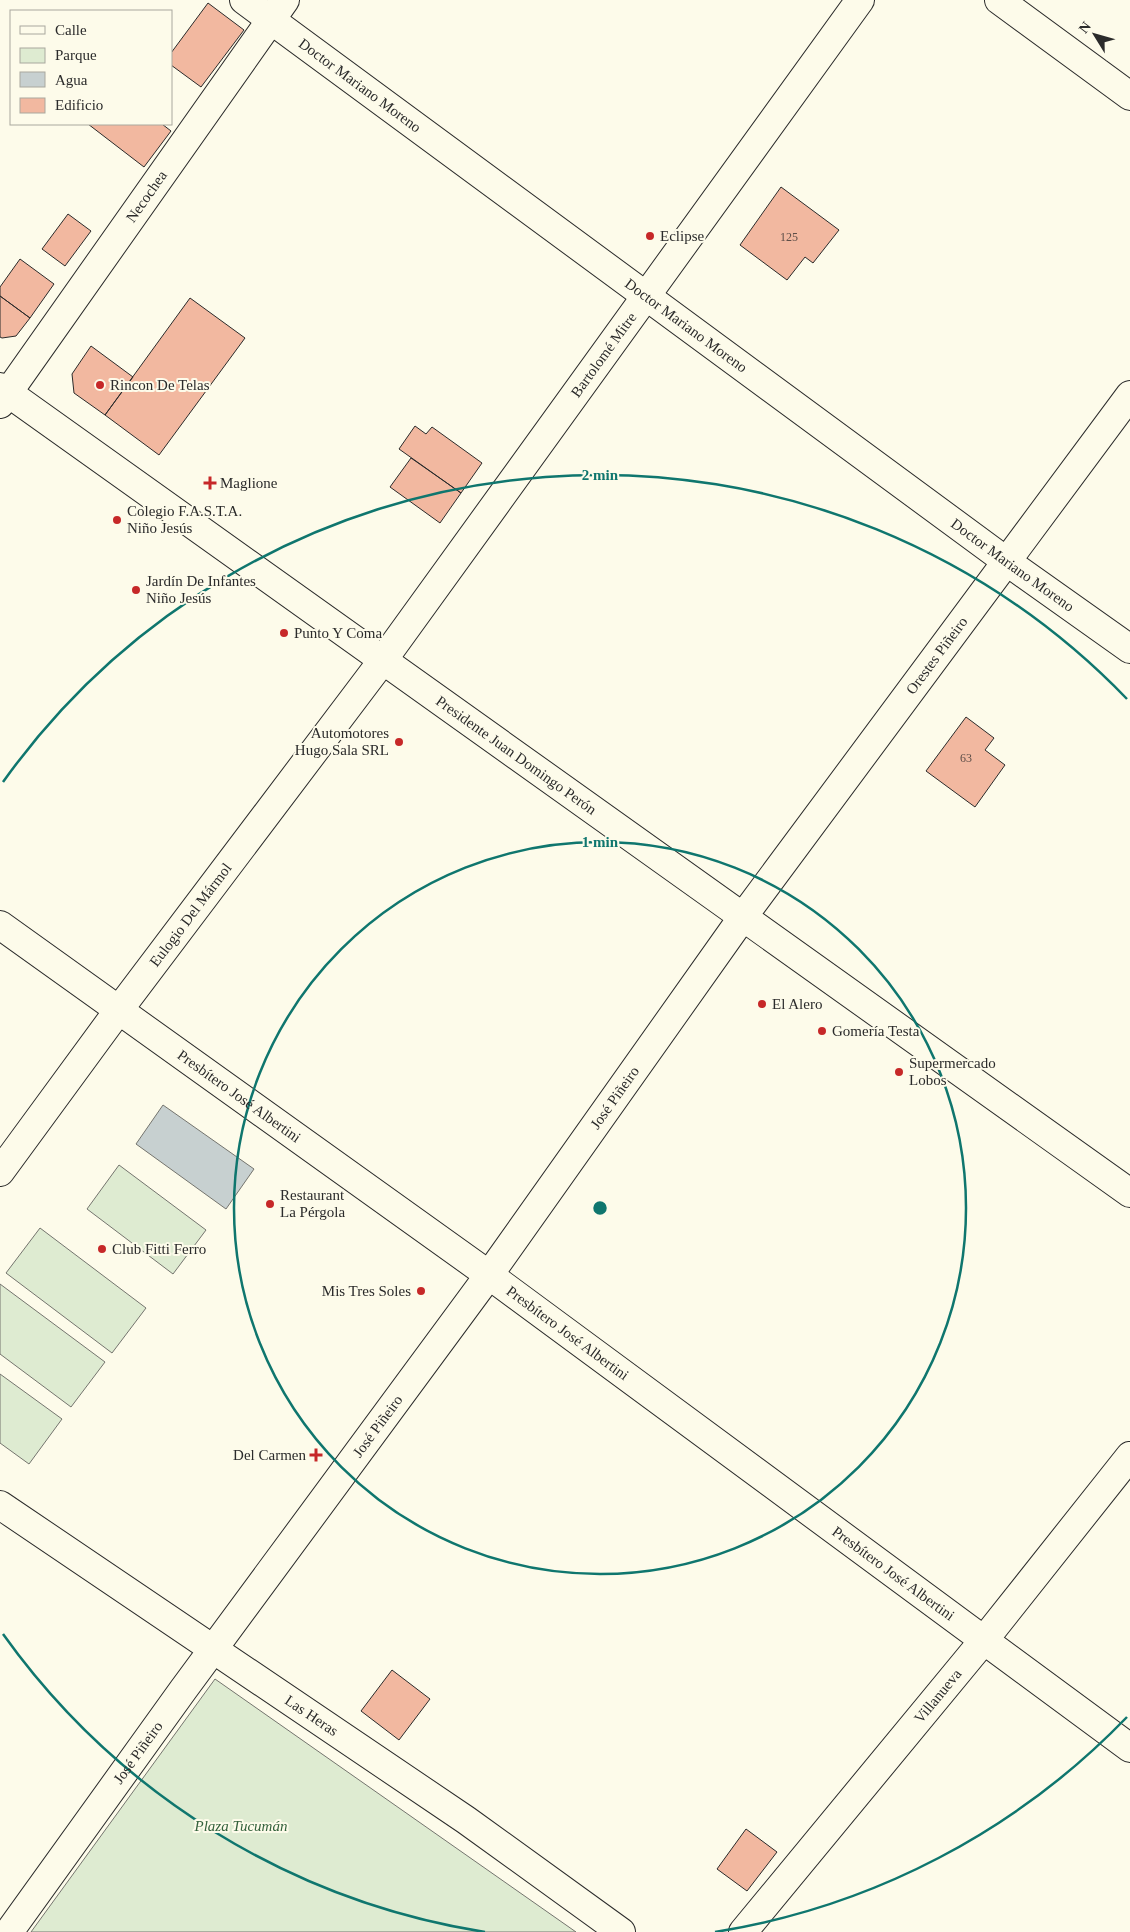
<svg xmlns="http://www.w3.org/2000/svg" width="1130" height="1932" viewBox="0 0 1130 1932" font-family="Georgia,serif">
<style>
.green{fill:#deebd1;stroke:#74746e}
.water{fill:#c7d0d0;stroke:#74746e}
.building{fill:#f2b8a0;stroke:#2b2b2b}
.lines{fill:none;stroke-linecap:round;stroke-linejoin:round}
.minor-casing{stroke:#2b2b2b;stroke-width:30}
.minor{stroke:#fdfbea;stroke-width:28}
.ring{fill:none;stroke:#0f766e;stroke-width:2.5}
.poi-dot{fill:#c62828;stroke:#fdfbea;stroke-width:2}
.labels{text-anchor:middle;stroke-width:4;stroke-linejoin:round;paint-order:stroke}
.number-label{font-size:12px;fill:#5d4e48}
.street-label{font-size:15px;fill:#2b2b2b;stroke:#fdfbea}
.poi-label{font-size:15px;fill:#2b2b2b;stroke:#fdfbea;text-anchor:start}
.park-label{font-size:15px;font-style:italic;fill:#34623c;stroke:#fdfbea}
.centre{fill:#0f766e;stroke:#fdfbea;stroke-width:2.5}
.ring-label{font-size:15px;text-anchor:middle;font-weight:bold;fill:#0f766e;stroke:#fdfbea;stroke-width:4;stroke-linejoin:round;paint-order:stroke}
</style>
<rect width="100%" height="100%" fill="#fdfbea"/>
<path class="green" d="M 119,1165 L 206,1230 L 173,1274 L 87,1209 Z
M 40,1228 L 146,1308 L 112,1353 L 6,1273 Z
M 0,1284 L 105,1362 L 71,1407 L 0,1354 Z
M 0,1374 L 62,1419 L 29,1464 L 0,1443 Z
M 215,1679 L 576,1932 L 31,1932 Z"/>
<path class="water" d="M 163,1105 L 254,1169 L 226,1209 L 136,1144 Z"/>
<path class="building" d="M 208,3 L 244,30 L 201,87 L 171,65 L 171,53 Z
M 88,124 L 162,124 L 171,131 L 144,167 Z
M 781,187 L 839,230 L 813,263 L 805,257 L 787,280 L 740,245 Z
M 68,214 L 91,231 L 65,266 L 42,249 Z
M 20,259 L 54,284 L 30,318 L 0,296 L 0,287 Z
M 0,296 L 30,318 L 16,336 L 2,338 L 0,337 Z
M 190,298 L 245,338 L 159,455 L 105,415 Z
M 91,346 L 133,377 L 105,415 L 74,393 L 72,374 Z
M 415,426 L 426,434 L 432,427 L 482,463 L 461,493 L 399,449 Z
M 411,458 L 461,493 L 440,523 L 390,487 Z
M 966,717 L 994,738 L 985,750 L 1005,765 L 975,807 L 926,771 Z
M 392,1670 L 430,1699 L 399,1740 L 361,1711 Z
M 746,1829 L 777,1852 L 747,1891 L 717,1869 Z"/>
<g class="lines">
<g class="minor-casing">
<g id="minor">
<path id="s1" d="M 244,0 L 1006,561 L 1130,649"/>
<path d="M 999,0 L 1130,96"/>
<path id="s2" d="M 0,387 L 1130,1193"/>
<path id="s3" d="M 0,404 L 285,0"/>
<path id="s4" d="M 0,925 L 489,1275 L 1130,1748"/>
<path id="s5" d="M 0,1172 L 118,1011 L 383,660 L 860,0"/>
<path id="s6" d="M 0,1505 L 466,1820 L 621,1932"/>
<path id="s7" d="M 9,1932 L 183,1690 L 489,1275 L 742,918 L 1130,395"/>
<path id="s8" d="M 743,1932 L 984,1640 L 1130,1456"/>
</g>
</g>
<use href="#minor" class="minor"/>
</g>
<g class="ring">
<circle cx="600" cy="1208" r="366"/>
<path d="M1127 1717A733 733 0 0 1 715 1932M485 1932A733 733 0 0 1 3 1634M3 782A733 733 0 0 1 1127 699"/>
</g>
<g class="poi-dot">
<circle cx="650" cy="236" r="5"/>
<circle cx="100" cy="385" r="5"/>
<path d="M207.5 475.5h5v5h5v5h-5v5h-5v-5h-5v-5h5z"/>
<circle cx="117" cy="520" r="5"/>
<circle cx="136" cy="590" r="5"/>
<circle cx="284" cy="633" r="5"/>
<circle cx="399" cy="742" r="5"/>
<circle cx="762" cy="1004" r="5"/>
<circle cx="822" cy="1031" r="5"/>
<circle cx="899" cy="1072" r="5"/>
<circle cx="270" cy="1204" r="5"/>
<circle cx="102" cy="1249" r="5"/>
<circle cx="421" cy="1291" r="5"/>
<path d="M313.5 1447.5h5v5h5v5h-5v5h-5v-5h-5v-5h5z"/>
</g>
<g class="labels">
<g class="number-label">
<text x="789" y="241">125</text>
<text x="966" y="762">63</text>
</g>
<g class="street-label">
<text dy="5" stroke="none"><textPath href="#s1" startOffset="144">Doctor Mariano Moreno</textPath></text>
<text dy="5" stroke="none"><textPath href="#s3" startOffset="254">Necochea</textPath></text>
<text dy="5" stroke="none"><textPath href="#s1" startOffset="549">Doctor Mariano Moreno</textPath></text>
<text dy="5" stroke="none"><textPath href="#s5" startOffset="1016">Bartolomé Mitre</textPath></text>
<text dy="5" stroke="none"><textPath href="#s1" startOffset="954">Doctor Mariano Moreno</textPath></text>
<text dy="5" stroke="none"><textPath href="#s7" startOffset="1578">Orestes Piñeiro</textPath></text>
<text dy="5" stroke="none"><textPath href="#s2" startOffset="634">Presidente Juan Domingo Perón</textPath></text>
<text dy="5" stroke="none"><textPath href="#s5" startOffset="320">Eulogio Del Mármol</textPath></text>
<text dy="5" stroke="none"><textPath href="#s4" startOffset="294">Presbítero José Albertini</textPath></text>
<text dy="5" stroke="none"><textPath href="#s7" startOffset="1031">José Piñeiro</textPath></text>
<text dy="5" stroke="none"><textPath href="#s4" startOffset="699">Presbítero José Albertini</textPath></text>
<text dy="5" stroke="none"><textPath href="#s7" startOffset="626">José Piñeiro</textPath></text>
<text dy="5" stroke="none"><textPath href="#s4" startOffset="1104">Presbítero José Albertini</textPath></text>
<text dy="5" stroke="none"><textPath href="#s8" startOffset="306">Villanueva</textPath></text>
<text dy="5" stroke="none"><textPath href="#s6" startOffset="376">Las Heras</textPath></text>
<text dy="5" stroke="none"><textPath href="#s7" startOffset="221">José Piñeiro</textPath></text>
</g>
<g class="poi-label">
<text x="660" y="241">Eclipse</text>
<text x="110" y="390">Rincon De Telas</text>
<text x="220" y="488">Maglione</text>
<text x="127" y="516">Colegio F.A.S.T.A.<tspan x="127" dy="17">Niño Jesús</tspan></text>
<text x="146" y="586">Jardín De Infantes<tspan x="146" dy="17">Niño Jesús</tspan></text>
<text x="294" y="638">Punto Y Coma</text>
<text x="389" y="738" text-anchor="end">Automotores<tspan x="389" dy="17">Hugo Sala SRL</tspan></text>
<text x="772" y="1009">El Alero</text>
<text x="832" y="1036">Gomería Testa</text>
<text x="909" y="1068">Supermercado<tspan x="909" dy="17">Lobos</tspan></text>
<text x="280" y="1200">Restaurant<tspan x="280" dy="17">La Pérgola</tspan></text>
<text x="112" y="1254">Club Fitti Ferro</text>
<text x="411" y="1296" text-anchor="end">Mis Tres Soles</text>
<text x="306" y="1460" text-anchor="end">Del Carmen</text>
</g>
<g class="park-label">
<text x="241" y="1831">Plaza Tucumán</text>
</g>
</g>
<circle cx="600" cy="1208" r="8" class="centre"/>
<g class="ring-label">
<text x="600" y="480">2 min</text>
<text x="600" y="847">1 min</text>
</g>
<rect x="10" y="10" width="162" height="115" fill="#fdfbea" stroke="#a9a89e"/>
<rect x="20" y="26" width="25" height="8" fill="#fdfbea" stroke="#a9a89e"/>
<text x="55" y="35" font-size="15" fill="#2b2b2b">Calle</text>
<rect x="20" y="48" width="25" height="15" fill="#deebd1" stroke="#a9a89e"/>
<text x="55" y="60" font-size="15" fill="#2b2b2b">Parque</text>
<rect x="20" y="72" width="25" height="15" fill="#c7d0d0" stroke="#a9a89e"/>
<text x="55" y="85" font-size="15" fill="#2b2b2b">Agua</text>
<rect x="20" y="98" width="25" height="15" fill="#f2b8a0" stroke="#a9a89e"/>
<text x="55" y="110" font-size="15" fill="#2b2b2b">Edificio</text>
<g transform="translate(1095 35) rotate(307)" stroke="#fdfbea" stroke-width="4" paint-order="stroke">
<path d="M0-4L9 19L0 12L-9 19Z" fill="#2b2b2b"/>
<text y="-8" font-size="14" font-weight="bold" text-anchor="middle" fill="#2b2b2b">N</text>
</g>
</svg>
